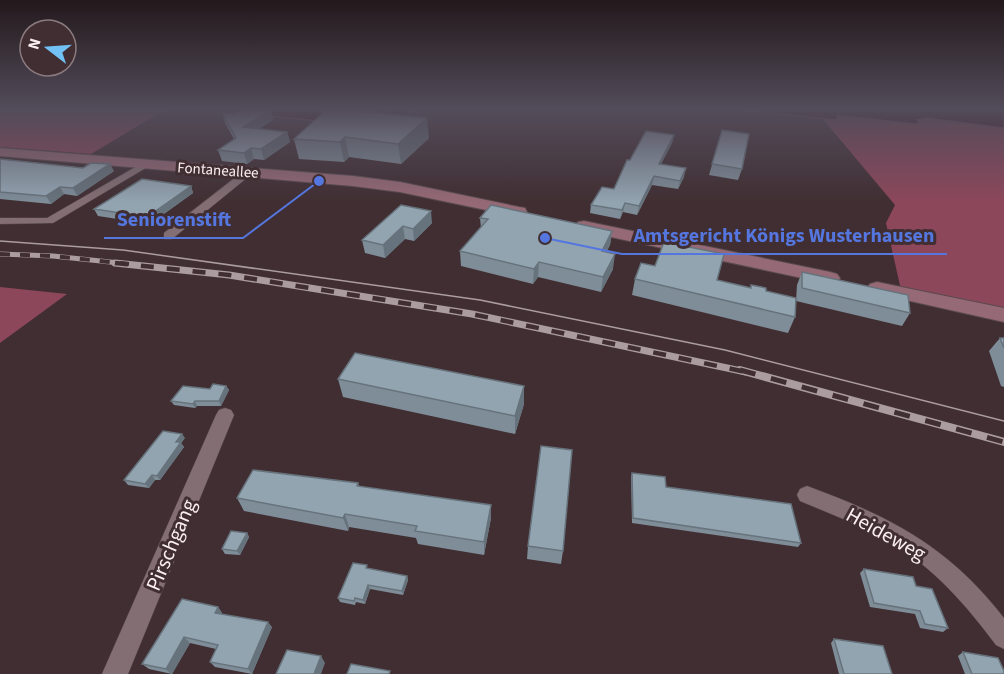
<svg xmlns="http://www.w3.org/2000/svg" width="1004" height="674" viewBox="0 0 1004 674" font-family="'Source Sans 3',sans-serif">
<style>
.forest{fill:#8d475b}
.water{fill:#3c0017;stroke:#754758;stroke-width:1.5}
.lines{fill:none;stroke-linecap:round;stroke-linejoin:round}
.minor-casing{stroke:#594a4e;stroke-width:1}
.secondary-casing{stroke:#594a4e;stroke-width:2}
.minor{fill:#836e73;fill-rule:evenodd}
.secondary{fill:#956975;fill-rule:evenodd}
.tram{stroke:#ab9ca0;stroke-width:1.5}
.rail-far2-casing{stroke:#ab9ca0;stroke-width:5}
.rail-far1-casing{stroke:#ab9ca0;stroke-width:7}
.rail-casing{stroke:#ab9ca0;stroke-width:8}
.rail-far2{stroke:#402e32;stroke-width:4;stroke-dasharray:10;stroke-linecap:butt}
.rail-far1{stroke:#402e32;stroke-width:4.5;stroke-dasharray:13;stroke-linecap:butt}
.rail{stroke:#402e32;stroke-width:5;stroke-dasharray:16;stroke-linecap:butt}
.wall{fill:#7e8d98}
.shaded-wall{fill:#67737c}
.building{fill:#93a4b1;stroke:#67737c;stroke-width:1.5}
.labels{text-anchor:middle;stroke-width:6;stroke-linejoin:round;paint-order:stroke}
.far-street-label{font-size:15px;fill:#faeef1;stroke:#402e32}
.near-street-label{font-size:21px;fill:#faeef1;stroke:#402e32}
.leader{fill:none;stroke:#5476de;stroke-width:2}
.callout-dot{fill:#5476de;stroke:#402e32;stroke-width:2}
.callout-label{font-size:20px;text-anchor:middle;font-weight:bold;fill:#5476de;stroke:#402e32;stroke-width:6;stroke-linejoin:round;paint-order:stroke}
</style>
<rect width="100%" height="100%" fill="#402e32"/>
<path class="forest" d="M 0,109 L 166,109 L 91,154 L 0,147 Z
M 836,115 L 916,120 L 926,118 L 1004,128 L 1004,312 L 901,290 L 886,223 L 895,205 L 822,118 L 836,120 Z
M 0,287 L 67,294 L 0,343 Z"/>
<path class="water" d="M 230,109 L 414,109 L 401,119 L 386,118 L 391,111 L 384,109 L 346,111 L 319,121 L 230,112 Z
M 732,109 L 1004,109 L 1004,128 L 926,118 L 917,120 L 919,123 L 915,124 L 837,115 L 837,120 Z"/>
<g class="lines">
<g class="minor-casing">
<path id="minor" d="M 146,161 L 151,164 L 149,166 L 53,223 L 0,224 L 0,218 L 47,218 Z
M 245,170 L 254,172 L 172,239 L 164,239 L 164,233 Z
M 225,408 L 231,410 L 234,415 L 128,674 L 102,674 L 216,415 L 219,410 Z
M 807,486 C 891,517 948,546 1004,618 L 1004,649 L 996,645 C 967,606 934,568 892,543 C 863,526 831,514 800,501 L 797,495 L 800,489 Z"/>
</g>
<g class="secondary-casing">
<path id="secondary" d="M 0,148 L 353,176 L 400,182 L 519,207 L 525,208 L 527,212 L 525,216 L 519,217 L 400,192 L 353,186 L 0,156 Z
M 584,221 L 830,272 L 837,274 L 840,278 L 837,282 L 830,284 L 578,230 L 575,226 L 578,222 Z
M 877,282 L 1004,308 L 1004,322 L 870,292 L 867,288 L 870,284 Z"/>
</g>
<use href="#minor" class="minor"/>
<use href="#secondary" class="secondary"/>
<path class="tram" d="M 0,241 L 123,250 L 480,300 L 725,350 L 1004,421"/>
<g class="rail-far2-casing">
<path id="rail-far2" d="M 0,254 L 53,256 L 129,264"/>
</g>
<g class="rail-far1-casing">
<path id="rail-far1" d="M 115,263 L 229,275 L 472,314 L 746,372"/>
</g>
<g class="rail-casing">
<path id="rail" d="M 740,370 L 1004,442"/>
</g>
<use href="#rail-far2" class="rail-far2"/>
<use href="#rail-far1" class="rail-far1"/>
<use href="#rail" class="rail"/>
</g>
<path class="wall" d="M 271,110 L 273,120 L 259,129 L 287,132 L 290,142 L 264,160 L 254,159 L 247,164 L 222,161 L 218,150 L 234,139 L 225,123 L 222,113 L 234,114 Z
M 326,110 L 429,138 L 401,164 L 349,157 L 344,162 L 299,159 L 294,139 Z
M 722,130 L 742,169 L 738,180 L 709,175 Z
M 674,135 L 672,143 L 661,164 L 684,177 L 678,189 L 652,185 L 637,215 L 623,212 L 620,219 L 590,213 L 591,205 L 614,189 L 630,160 Z
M 0,159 L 114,171 L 77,196 L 64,194 L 51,204 L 0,199 Z
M 191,186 L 193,193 L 150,224 L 98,216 L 94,209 Z
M 401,205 L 432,223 L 414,241 L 405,239 L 385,258 L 365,253 L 362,240 Z
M 480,218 L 612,231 L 610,245 L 606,252 L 613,269 L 601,292 L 538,277 L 533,284 L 461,266 L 460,251 L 481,228 Z
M 802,272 L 910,313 L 902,326 L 796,301 L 797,285 Z
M 635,279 L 717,280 L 766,291 L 795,317 L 788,333 L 632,295 Z
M 1000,338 L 1004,338 L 1004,387 L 1001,386 L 989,351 Z
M 338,379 L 524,386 L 524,404 L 515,434 L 343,397 Z
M 226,386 L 229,390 L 221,406 L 197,406 L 195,408 L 174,405 L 171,401 L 210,389 Z
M 185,438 L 181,443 L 184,447 L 160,480 L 155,480 L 149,488 L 128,485 L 124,480 Z
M 632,473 L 801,543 L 798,547 L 632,523 L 631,477 Z
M 358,483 L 359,486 L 491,518 L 484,555 L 418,544 L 416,538 L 349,527 L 348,531 L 244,511 L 237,498 Z
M 247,533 L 249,537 L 240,555 L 225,554 L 222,549 Z
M 528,546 L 563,551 L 561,564 L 527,559 Z
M 368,568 L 407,576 L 408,580 L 403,595 L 370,589 L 365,604 L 356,602 L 355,605 L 340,602 L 338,598 Z
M 864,569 L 916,586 L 948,628 L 943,632 L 920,628 L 915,614 L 870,607 L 860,573 Z
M 218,607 L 222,613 L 222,614 L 272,627 L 252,674 L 215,667 L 210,662 L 216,649 L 190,643 L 172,674 L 149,669 L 142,664 Z
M 834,639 L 892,674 L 839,674 L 831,643 Z
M 963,652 L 1004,674 L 965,674 L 958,656 Z"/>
<path class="shaded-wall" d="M 271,110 L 273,120 L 246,137 L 243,127 Z
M 427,118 L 429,138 L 401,164 L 398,144 Z
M 287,132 L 290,142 L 264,160 L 261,149 Z
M 674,135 L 672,143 L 657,172 L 659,164 Z
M 345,137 L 349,157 L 344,162 L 340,142 Z
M 251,148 L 254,159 L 247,164 L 244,153 Z
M 110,164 L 114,171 L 77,196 L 73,188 Z
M 686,168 L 684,177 L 678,189 L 680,181 Z
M 654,176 L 652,185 L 637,215 L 639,206 Z
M 191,186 L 193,193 L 150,224 L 147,217 Z
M 60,187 L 64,194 L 51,204 L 46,196 Z
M 625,203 L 623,212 L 620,219 L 622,210 Z
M 431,211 L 432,223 L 414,241 L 413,229 Z
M 403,226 L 405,239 L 385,258 L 383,245 Z
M 612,231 L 610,245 L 600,266 L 602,251 Z
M 615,254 L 613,269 L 601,292 L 603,277 Z
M 539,262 L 538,277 L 533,284 L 534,269 Z
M 226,386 L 229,390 L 221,406 L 219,401 Z
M 524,386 L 524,404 L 515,434 L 515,416 Z
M 195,401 L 197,406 L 195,408 L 193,404 Z
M 182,434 L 185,438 L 181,443 L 184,447 L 160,480 L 157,476 L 176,442 Z
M 152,475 L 155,480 L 149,488 L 145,484 Z
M 491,505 L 491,518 L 484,555 L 484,542 Z
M 345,514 L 349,527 L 348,531 L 343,518 Z
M 247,533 L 249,537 L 240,555 L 237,551 Z
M 407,576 L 408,580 L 403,595 L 402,591 Z
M 368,585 L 370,589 L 365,604 L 363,600 Z
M 218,607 L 222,613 L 219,618 L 215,613 Z
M 268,622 L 272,627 L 252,674 L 248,669 Z
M 184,637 L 190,643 L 172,674 L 171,674 L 166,669 Z
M 321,656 L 325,663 L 321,674 L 314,674 Z"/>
<path class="building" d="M 243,109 L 271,110 L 243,127 L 287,132 L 261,149 L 251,148 L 244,153 L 218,150 L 236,138 L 222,113 L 234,114 Z
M 326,110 L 382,113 L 427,118 L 398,144 L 345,137 L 340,142 L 294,139 Z
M 722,130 L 749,134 L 742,169 L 712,164 Z
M 646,131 L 674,135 L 659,164 L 686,168 L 680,181 L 654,176 L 639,206 L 625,203 L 622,210 L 591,205 L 602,187 L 614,189 L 627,160 L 630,160 Z
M 0,159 L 83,168 L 91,163 L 110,164 L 73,188 L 60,187 L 46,196 L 0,192 Z
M 142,179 L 191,186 L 147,217 L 94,209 Z
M 401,205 L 431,211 L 413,229 L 403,226 L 383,245 L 362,240 Z
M 491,205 L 612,231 L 602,251 L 615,254 L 603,277 L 539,262 L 534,269 L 460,251 L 488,219 L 480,218 Z
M 664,242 L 724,254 L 717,280 L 751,288 L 751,285 L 766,288 L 766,291 L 796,298 L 795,317 L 635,279 L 641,263 L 655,266 Z
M 802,272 L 908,295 L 910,313 L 802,288 Z
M 1000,338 L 1004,338 L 1004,348 Z
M 355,353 L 524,386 L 515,416 L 338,379 Z
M 213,384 L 226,386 L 219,401 L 195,401 L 193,404 L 171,401 L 183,386 L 210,389 Z
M 163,431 L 182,434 L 176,442 L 181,442 L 157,476 L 152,475 L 145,484 L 124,480 Z
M 541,446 L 572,450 L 563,551 L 528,546 Z
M 253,470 L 358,483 L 357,486 L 491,505 L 484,542 L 415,531 L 417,526 L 345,514 L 343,518 L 237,498 Z
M 632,473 L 665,477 L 666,487 L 791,504 L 801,543 L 633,518 Z
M 231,531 L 247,533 L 237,551 L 222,549 Z
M 353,563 L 367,565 L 366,568 L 407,576 L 402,591 L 368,585 L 363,600 L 355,598 L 354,601 L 338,598 Z
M 864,569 L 913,577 L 916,586 L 932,589 L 948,628 L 925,624 L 920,611 L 874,603 Z
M 182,599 L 218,607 L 215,613 L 268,622 L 248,669 L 210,662 L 218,645 L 184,637 L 166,669 L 142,664 Z
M 834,639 L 883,646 L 892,674 L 844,674 Z
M 287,650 L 321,656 L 314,674 L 276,674 Z
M 963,652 L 998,658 L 1004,671 L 1004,674 L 972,674 Z
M 351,664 L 390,671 L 389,674 L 347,674 Z"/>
<linearGradient id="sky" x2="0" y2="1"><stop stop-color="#23191c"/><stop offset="0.54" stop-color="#534c5a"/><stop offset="1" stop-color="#534c5a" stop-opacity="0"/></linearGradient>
<rect width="1004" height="203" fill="url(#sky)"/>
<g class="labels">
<g class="far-street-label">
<text transform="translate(218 170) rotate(4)" y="5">Fontaneallee</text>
</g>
<g class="near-street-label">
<text transform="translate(886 534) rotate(29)" y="7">Heideweg</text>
<text transform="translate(171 545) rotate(-67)" y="7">Pirschgang</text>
</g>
</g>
<path class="leader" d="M319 181L243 238H104M545 238L622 254H947"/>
<g class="callout-dot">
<circle cx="319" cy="181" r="6"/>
<circle cx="545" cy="238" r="6"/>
</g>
<g class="callout-label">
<text x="174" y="226">Seniorenstift</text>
<text x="784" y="242">Amtsgericht Königs Wusterhausen</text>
</g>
<g transform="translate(48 48) rotate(287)"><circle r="28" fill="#402e32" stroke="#8a7b7e" stroke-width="1.5"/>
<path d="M0-4.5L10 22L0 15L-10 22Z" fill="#72c1f5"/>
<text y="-9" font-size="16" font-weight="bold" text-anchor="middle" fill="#faeef1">N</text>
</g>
</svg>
